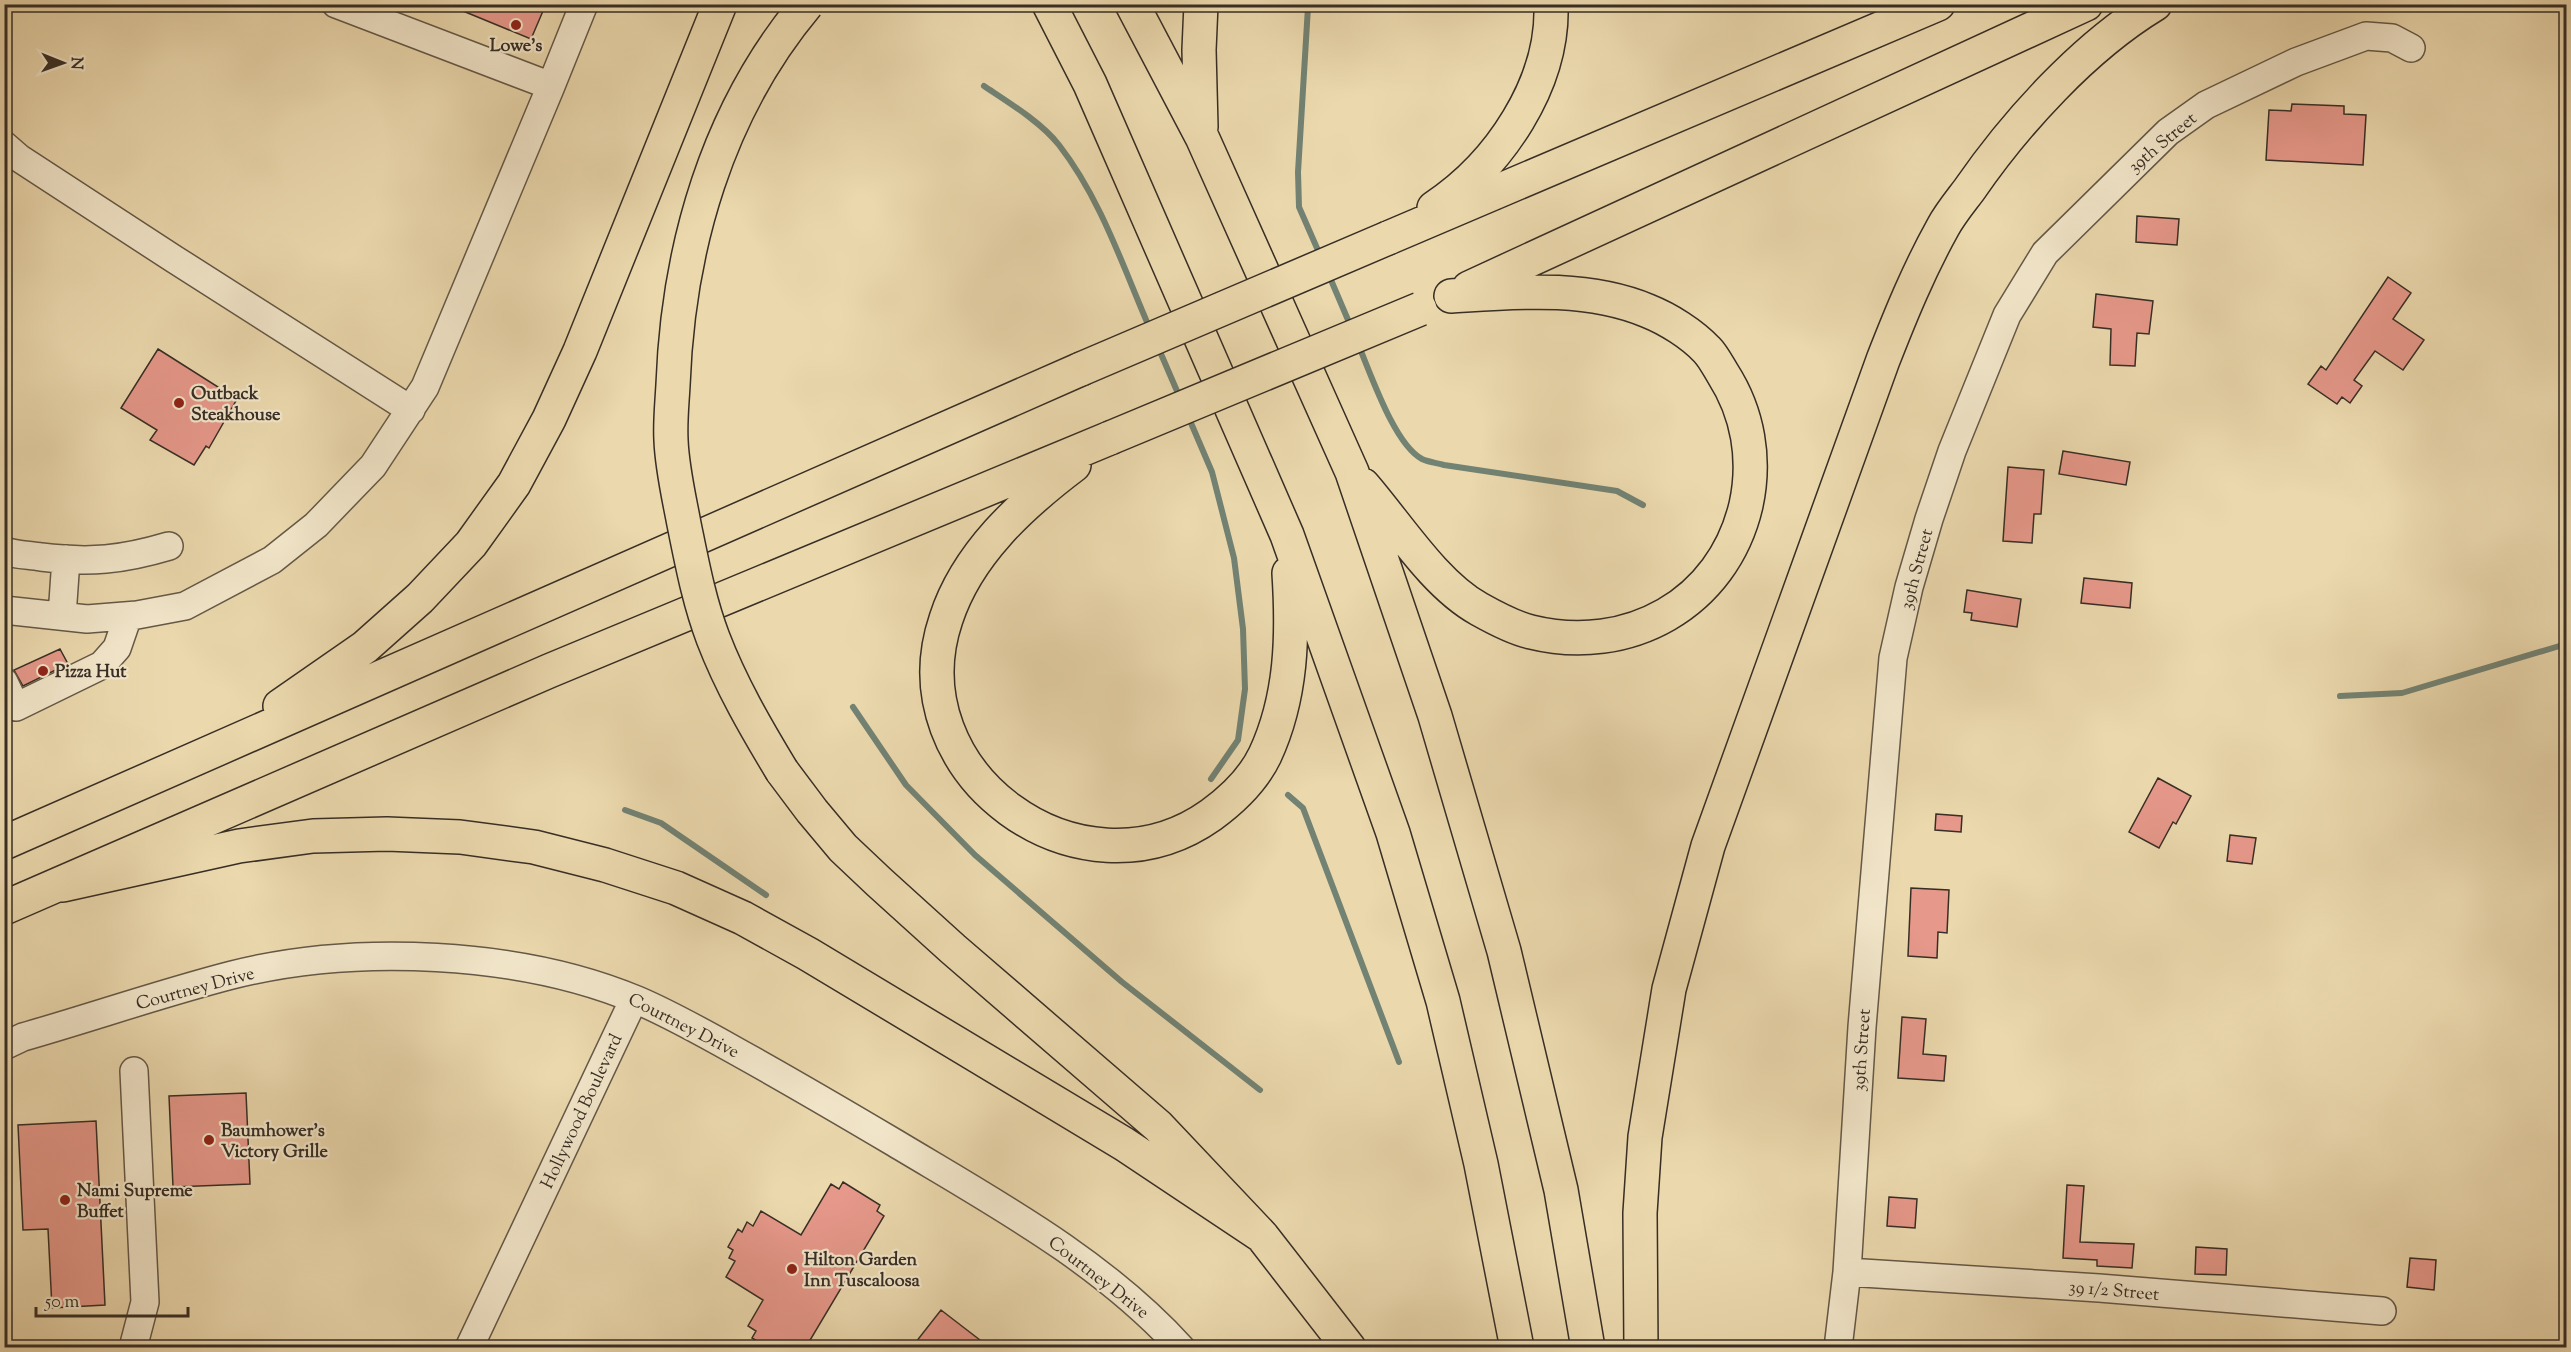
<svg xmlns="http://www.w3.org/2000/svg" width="2571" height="1352" viewBox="0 0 2571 1352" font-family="'Sorts Mill Goudy',serif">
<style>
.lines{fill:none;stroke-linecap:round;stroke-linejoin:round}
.stream{stroke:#728273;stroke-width:6}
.building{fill:#e6988a;stroke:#372e25;stroke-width:1.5}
.minor-casing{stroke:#645847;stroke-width:30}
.highway-casing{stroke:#372e25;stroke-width:36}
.minor{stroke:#f2e6ca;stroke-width:27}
.highway{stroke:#ebd8ad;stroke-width:33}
.highway-bridge-casing{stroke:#372e25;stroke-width:36;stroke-linecap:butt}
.highway-bridge{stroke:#ebd8ad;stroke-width:33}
.poi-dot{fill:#8f2418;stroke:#f2e6ca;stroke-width:2}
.labels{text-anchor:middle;stroke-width:4.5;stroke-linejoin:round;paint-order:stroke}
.poi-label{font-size:18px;font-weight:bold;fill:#372e25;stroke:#f2e6ca;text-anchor:start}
.street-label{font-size:18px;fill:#372e25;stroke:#f2e6ca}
</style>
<rect width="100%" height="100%" fill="#ebd8ad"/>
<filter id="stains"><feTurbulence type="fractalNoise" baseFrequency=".00333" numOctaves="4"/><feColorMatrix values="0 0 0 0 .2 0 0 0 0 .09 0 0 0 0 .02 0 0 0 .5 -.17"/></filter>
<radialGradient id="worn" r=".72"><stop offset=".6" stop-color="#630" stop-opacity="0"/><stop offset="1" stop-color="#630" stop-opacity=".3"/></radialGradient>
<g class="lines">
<path class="stream" d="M 1308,7 L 1298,172 L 1299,207 L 1320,255
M 984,86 C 1008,102 1041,122 1059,145 C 1101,199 1123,267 1150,329
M 1328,273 L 1351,327
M 1358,344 C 1371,374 1394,444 1422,459 C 1428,462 1437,463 1444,465 L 1617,491 L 1643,505
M 1158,347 L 1180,398
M 1188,416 L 1212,472 L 1234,558 L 1243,629 L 1245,689 L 1238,740 L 1211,779
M 2340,696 L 2402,693 L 2566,644
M 853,707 L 906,785 L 975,855 L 1122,982 L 1260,1090
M 1288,795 L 1303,808 L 1399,1062
M 625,810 L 661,823 L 766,895"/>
</g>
<path class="building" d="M 446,4 L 527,4 L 543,11 L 531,39 Z
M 2292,104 L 2344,106 L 2344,114 L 2366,115 L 2363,165 L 2266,160 L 2269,110 L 2291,111 Z
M 2137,216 L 2179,219 L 2177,245 L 2136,242 Z
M 2388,277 L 2411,293 L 2393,319 L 2424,340 L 2403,370 L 2375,351 L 2354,380 L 2362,386 L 2350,403 L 2342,397 L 2337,404 L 2308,384 L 2321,366 L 2326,370 Z
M 2096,294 L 2153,301 L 2149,334 L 2137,333 L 2135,366 L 2110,365 L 2111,329 L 2093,327 Z
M 158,349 L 237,399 L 209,448 L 206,446 L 194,465 L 150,440 L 157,430 L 121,408 Z
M 2063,451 L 2130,462 L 2126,485 L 2059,474 Z
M 2008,467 L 2044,470 L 2041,514 L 2034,514 L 2032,543 L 2003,541 Z
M 2084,578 L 2132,583 L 2130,608 L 2081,603 Z
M 1967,590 L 2021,599 L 2017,627 L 1971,620 L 1972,613 L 1964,612 Z
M 60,649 L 68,664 L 23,686 L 14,670 Z
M 2158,778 L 2191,796 L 2176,824 L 2173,822 L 2159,848 L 2129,832 Z
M 1936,814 L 1962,816 L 1961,832 L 1935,830 Z
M 2230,835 L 2256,838 L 2252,864 L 2227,861 Z
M 1911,888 L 1949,890 L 1947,933 L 1938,932 L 1937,958 L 1908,956 Z
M 1902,1017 L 1926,1019 L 1923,1054 L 1946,1056 L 1944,1081 L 1898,1078 Z
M 246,1093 L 250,1184 L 173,1187 L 169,1096 Z
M 96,1121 L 105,1305 L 52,1308 L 48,1229 L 23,1230 L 18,1125 Z
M 843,1182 L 880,1205 L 877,1211 L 884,1216 L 806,1347 L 767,1347 L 752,1338 L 756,1331 L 748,1326 L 763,1300 L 726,1277 L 735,1261 L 729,1258 L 733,1250 L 728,1247 L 738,1229 L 742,1232 L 747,1222 L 753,1226 L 761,1211 L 801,1235 L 831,1184 L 839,1189 Z
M 2067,1185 L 2084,1186 L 2080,1242 L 2134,1244 L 2132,1268 L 2097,1266 L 2097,1260 L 2063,1258 Z
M 1889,1197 L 1917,1199 L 1915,1228 L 1887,1226 Z
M 2196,1247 L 2227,1249 L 2226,1275 L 2195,1274 Z
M 2410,1258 L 2436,1260 L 2434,1290 L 2407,1287 Z
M 941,1310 L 989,1347 L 912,1347 Z"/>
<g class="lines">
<g class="minor-casing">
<path id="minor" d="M 551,86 L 584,4
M 4,145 L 19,158 L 174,259 L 411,410
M 4,551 C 16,555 29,555 41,557 C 90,563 122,560 169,546
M 4,610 L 87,619 L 137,615 L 185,606 L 272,560 L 316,525 L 373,466 L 425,387 L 551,86 L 336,4
M 62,616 L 66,559
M 4,682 L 16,707 L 102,665 L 117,648 L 128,616
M 4,1046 L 23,1037 C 93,1017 162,993 232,975 C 355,944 520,951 637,1000 C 670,1014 702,1032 734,1050 C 788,1080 841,1111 895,1143 C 995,1203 1102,1261 1181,1348
M 1847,1272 L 2099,1288 L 2382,1311
M 133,1348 L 145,1302 L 134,1071
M 469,1348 L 634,999
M 1838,1348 L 1847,1272 L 1862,1027 L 1893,658 L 1909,587 L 1929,519 L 1952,451 L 2007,315 L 2045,253 L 2168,132 L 2206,105 L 2296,62 L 2366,36 L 2392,38 L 2411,48"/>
</g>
<g class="highway-casing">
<path id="highway" d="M 1049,4 L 1090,84 L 1287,535 L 1393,833 L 1443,1001 L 1481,1164 L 1517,1348
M 1132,4 L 1202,137 L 1352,472 L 1435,716 L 1504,951 L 1561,1190 L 1588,1348
M 1201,4 L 1199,50 L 1201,127
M 1434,208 C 1499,165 1554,84 1551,4
M 1388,238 L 1938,4
M 1469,288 L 2086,4
M 1074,465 C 1021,505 967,554 946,619 C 894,773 1080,908 1211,815 C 1233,799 1253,780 1265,755 C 1292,697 1293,635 1289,573
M 1363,485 C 1397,524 1434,584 1479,609 C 1495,618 1514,628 1531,632 C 1628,656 1723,604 1746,505 C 1756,459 1748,413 1723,374 C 1718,366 1713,356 1707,350 C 1692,334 1668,319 1648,311 C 1586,285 1516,292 1451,296
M 280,706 L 365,647 L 420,598 L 471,544 L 514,484 L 549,419 L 580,351 L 720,4
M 782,771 L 812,811 L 843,848 L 879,882 L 953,949 L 1158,1126 L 1262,1236 L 1349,1348
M 4,843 L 1081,369
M 63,885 L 239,846 L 313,836 L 387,834 L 460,837 L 534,847 L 605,865 L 676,888 L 743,918 L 808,954 L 1124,1144 L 1262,1236
M 4,908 L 549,671 L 1110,438
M 1641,1348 L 1640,1213 L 1645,1137 L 1669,989 L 1708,846 L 1883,360 C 1901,314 1919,270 1943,227 C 1950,214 1960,202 1969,190 C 2016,122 2084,47 2155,4"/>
</g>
<use href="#minor" class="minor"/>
<use href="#highway" class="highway"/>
<g class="highway-bridge-casing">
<path id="highway-bridge" d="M 1081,369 L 1388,238
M 1110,438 L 1420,309
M 782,771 C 756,728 731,685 713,638 C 699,601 692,563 684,524 C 679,497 672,468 671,440 C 670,422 672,403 673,385 C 678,248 717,111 807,4"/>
</g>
<use href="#highway-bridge" class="highway-bridge"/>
</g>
<g class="poi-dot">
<circle cx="516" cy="25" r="6"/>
<circle cx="179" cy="403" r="6"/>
<circle cx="43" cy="671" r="6"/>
<circle cx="209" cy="1140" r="6"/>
<circle cx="65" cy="1200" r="6"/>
<circle cx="792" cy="1269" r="6"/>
</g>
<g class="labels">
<g class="poi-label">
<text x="516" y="51" text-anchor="middle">Lowe's</text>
<text x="191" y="399">Outback<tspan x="191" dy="21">Steakhouse</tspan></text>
<text x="55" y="677">Pizza Hut</text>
<text x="221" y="1136">Baumhower's<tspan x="221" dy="21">Victory Grille</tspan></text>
<text x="77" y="1196">Nami Supreme<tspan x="77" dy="21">Buffet</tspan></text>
<text x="804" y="1265">Hilton Garden<tspan x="804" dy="21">Inn Tuscaloosa</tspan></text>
</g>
<g class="street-label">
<text transform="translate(2162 142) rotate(-40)" y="6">39th Street</text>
<text transform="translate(1916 569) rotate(-75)" y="6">39th Street</text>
<text transform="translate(195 988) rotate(-15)" y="6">Courtney Drive</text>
<text transform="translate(684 1025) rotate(27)" y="6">Courtney Drive</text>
<text transform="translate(1861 1050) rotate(-86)" y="6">39th Street</text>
<text transform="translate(581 1111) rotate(-65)" y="6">Hollywood Boulevard</text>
<text transform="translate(1099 1277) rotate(38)" y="6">Courtney Drive</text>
<text transform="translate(2114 1290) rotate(5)" y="6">39 1/2 Street</text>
</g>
</g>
<rect width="2571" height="1352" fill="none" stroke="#ebd8ad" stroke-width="24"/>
<rect x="6" y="6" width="2559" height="1340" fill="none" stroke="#372e25" stroke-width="3"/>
<rect x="12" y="12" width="2547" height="1328" fill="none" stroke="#372e25" stroke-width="1.5"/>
<g transform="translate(63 63) rotate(91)" stroke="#f2e6ca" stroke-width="4.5" paint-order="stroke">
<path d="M0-4.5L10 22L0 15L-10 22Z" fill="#372e25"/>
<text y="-9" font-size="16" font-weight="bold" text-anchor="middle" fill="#372e25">N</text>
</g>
<path d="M36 1307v9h152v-9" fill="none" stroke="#372e25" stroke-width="3"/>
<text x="45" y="1307" font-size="18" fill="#372e25" stroke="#f2e6ca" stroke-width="4.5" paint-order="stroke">50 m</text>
<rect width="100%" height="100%" filter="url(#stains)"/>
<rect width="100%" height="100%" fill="url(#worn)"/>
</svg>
